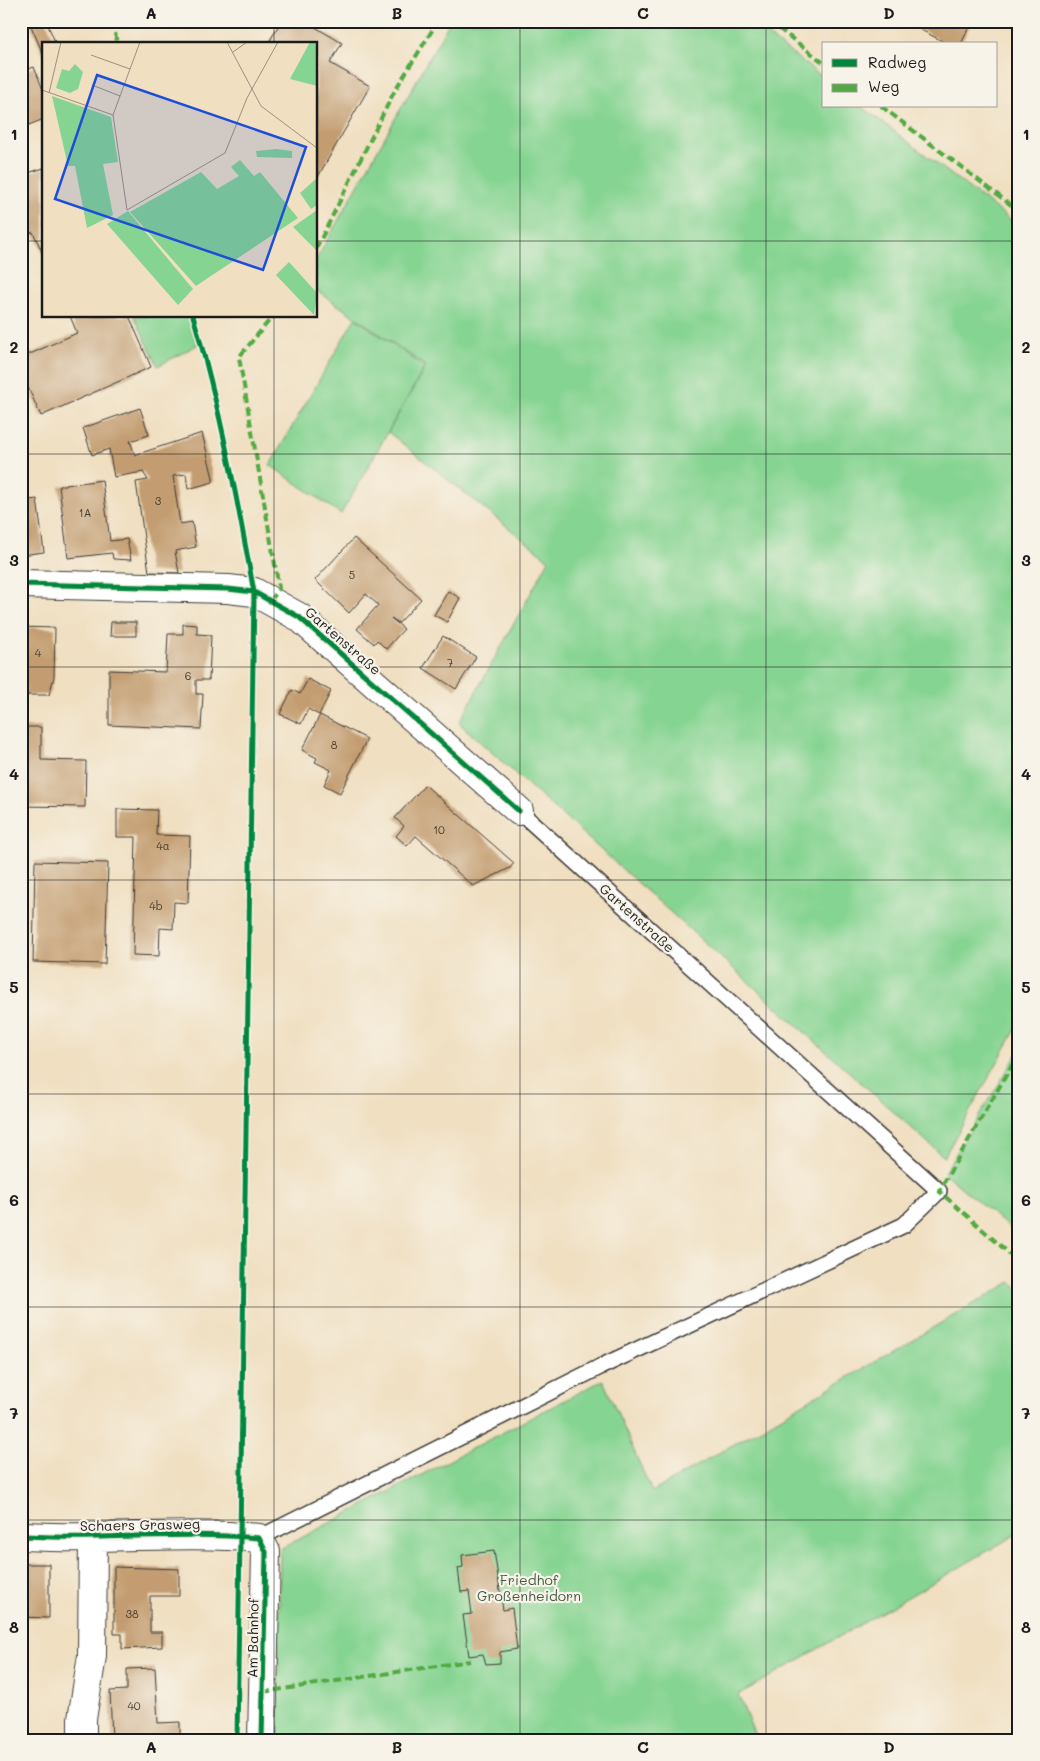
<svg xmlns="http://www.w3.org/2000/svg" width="1040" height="1761" viewBox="0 0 1040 1761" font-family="Mali,sans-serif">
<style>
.green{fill:#86d492;stroke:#517857}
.building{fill:#c39d71}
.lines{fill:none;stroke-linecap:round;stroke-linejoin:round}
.service-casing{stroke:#3c3935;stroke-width:18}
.minor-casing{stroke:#3c3935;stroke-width:30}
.service{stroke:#fff;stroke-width:15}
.minor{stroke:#fff;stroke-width:28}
.quiet{stroke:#52a943;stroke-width:4;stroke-dasharray:8 4;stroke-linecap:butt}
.cycleway-casing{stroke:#f7f3e8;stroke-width:8}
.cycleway{stroke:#00873e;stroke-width:5}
.grid{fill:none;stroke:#1c1c1c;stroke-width:1;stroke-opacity:0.55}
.labels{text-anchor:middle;stroke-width:4.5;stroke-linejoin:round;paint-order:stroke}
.number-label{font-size:11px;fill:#463c31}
.street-label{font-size:14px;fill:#1c1c1c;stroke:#f7f3e8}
.park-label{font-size:14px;fill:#415c45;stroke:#f7f3e8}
.inset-road{fill:none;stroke:#9b917f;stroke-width:1}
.view{fill:#1d4ed8;fill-opacity:0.15;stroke:#1d4ed8;stroke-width:2.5}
.inset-edge{fill:none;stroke:#1c1c1c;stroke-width:2.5}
.neatline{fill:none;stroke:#1c1c1c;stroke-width:2}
.grid-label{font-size:16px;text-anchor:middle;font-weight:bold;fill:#1c1c1c}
</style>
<rect width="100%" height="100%" fill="#f7f3e8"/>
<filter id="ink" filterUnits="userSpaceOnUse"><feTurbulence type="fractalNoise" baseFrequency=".02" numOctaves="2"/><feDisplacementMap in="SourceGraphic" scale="10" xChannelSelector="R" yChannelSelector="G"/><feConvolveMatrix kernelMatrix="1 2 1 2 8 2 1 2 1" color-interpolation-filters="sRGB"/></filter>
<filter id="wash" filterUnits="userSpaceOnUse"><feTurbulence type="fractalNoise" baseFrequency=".0096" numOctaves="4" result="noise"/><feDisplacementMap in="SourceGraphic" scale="20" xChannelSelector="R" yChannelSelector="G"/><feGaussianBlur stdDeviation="1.12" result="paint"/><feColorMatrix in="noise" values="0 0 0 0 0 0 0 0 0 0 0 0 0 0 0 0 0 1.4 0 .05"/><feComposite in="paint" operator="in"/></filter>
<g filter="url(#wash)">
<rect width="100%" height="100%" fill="#f0dfc1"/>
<path class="green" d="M 450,21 L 749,21 L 824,78 L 824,106 L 861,106 L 1019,226 L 1019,1024 L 944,1157 L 459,723 L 549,560 L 388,432 L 426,366 L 316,290 L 316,260 Z
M 134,316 L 189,316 L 197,345 L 158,366 Z
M 355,318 L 425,367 L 341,514 L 270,465 Z
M 1019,1051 L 1019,1236 L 944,1173 Z
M 1011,1282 L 1019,1289 L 1019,1533 L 738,1695 L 757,1740 L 277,1740 L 280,1549 L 603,1380 L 652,1492 Z"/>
<g id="blocks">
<path class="building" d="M 40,21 L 46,21 L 56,44 L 44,44 L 44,56 L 31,26 Z
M 281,21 L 305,21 L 342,43 L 330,63 L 370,86 L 316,180 L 316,44 L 268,44 Z
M 923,21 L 972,21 L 961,44 L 948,44 L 919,29 Z
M 34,67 L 44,92 L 44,119 L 21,128 L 21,72 Z
M 44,168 L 44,256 L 33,232 L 25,235 L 23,230 L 21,230 L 21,175 Z
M 70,316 L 129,316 L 151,367 L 41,416 L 21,372 L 21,358 L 77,333 Z
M 140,408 L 149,435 L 130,441 L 135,455 L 202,433 L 213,478 L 213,482 L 188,489 L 186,474 L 173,476 L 180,524 L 192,522 L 196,547 L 175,551 L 179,573 L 149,572 L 136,482 L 148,480 L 143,472 L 114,477 L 109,449 L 92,455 L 83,428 Z
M 102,480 L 110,541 L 127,539 L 131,560 L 113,559 L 112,553 L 68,558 L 59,486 Z
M 37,499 L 44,552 L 21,555 L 21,501 Z
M 354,538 L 421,599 L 399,623 L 391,618 L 404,629 L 386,649 L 377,640 L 374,644 L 357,629 L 378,605 L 366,594 L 349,613 L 315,580 Z
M 448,591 L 460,598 L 447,622 L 434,615 Z
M 111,622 L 136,622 L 136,636 L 110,636 Z
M 183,624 L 197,625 L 197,634 L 211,635 L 209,680 L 196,680 L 196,694 L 203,694 L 201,729 L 109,725 L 109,670 L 166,672 L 168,634 L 183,634 Z
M 21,627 L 55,628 L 54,677 L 49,695 L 21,695 Z
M 443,636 L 476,657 L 456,689 L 423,668 Z
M 308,679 L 331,691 L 319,715 L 308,709 L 301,724 L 280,714 L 292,690 L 300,694 Z
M 320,715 L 367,739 L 340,793 L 324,785 L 331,770 L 315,762 L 317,758 L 302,750 Z
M 21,727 L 41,727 L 41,760 L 86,761 L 85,807 L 21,806 Z
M 425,785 L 514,863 L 510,868 L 473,886 L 416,836 L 407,846 L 396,836 L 404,826 L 395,818 Z
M 117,809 L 157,810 L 156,835 L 190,836 L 188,903 L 174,902 L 173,929 L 160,928 L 159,956 L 133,955 L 136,837 L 117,837 Z
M 35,861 L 108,863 L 105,964 L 33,962 Z
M 494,1551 L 503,1610 L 512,1608 L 517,1649 L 500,1652 L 500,1663 L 486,1664 L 483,1654 L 469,1656 L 463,1615 L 472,1614 L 469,1591 L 461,1592 L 458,1568 L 463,1567 L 462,1555 Z
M 21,1564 L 49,1564 L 49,1618 L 21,1617 Z
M 114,1567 L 179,1569 L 179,1596 L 150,1596 L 150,1632 L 162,1632 L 162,1647 L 122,1649 L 122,1634 L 114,1634 Z
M 21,1664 L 25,1664 L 26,1710 L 21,1710 Z
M 155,1668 L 158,1723 L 180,1722 L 180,1740 L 112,1740 L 110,1691 L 127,1690 L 127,1669 Z"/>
</g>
</g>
<g filter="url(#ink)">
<use href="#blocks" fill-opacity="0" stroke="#3c3935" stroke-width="1"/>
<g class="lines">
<g class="service-casing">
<path id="service" d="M 259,1538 L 600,1367 L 904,1225 L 939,1191 L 519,811"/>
</g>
<g class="minor-casing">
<path id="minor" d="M 21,584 L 228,589 L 254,592 L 299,617 L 519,811
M 21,1536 C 46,1537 70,1538 94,1537 C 149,1536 205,1533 259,1538 L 266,1552 L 262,1740
M 82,1740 L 82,1719 L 92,1656 L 93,1538"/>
</g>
<use href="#service" class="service"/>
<use href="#minor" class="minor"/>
<path class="quiet" d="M 113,21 L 117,44
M 769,21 L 824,63
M 881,106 L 1019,211
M 316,249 L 395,90 L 438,21
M 271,601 L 279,588 L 239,357 L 273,316
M 1019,1053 L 939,1191 L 1019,1262
M 263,1692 L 470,1661"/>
<g class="cycleway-casing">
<path id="cycleway" d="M 193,316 C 220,407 237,499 254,592 L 237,1740
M 21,584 L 228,589 L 254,592 L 299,617 L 519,811
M 21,1536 C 46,1537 70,1538 94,1537 C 149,1536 205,1533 259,1538 L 266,1552 L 262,1740"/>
</g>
<use href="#cycleway" class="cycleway"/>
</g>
</g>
<path class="grid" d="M 274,21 L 274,44M 520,21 L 520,1740M 766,21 L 766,1740M 21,241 L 44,241M 316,241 L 1019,241M 274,316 L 274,1740M 21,454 L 1019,454M 21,667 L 1019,667M 21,880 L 1019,880M 21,1094 L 1019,1094M 21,1307 L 1019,1307M 21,1520 L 1019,1520"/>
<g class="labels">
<g class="number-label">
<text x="158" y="505">3</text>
<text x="85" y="517">1A</text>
<text x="352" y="579">5</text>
<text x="38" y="657">4</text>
<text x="450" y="667">7</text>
<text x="188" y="680">6</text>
<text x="334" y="749">8</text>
<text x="439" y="834">10</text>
<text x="163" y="850">4a</text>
<text x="156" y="910">4b</text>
<text x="132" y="1618">38</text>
<text x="134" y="1710">40</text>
</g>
<g class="street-label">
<text transform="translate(343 641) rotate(41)" y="5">Gartenstraße</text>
<text transform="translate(637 918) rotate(42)" y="5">Gartenstraße</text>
<text transform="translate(140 1525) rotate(-1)" y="5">Schaers Grasweg</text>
<text transform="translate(253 1638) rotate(-89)" y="5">Am Bahnhof</text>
</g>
<g class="park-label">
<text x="529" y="1585">Friedhof<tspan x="529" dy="16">Großenheidorn</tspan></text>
</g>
</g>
<g transform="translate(42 42)">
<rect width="275" height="275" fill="#f0dfc1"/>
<path d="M 268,0 L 275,0 L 275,44 L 248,37 ZM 33,22 L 41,30 L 36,47 L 28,51 L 14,46 L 20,27 L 27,29 ZM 10,54 L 69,75 L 76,120 L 61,122 L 71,173 L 45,186 L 33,124 L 26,124 ZM 235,107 L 250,109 L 250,116 L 215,115 L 214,109 ZM 198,118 L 212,134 L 218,130 L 256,176 L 154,244 L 88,170 L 159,130 L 175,147 L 197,134 L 189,125 ZM 275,136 L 275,163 L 269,167 L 258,151 ZM 275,168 L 275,209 L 251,185 ZM 86,169 L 151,247 L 136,263 L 65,182 ZM 247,220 L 275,251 L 272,273 L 234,233 Z" fill="#86d492"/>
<path class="inset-road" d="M 98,0 L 71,73 L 85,168 L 183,111 L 205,56 L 236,0M 185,0 L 219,64 L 275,106M 191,10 L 205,0M 49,13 L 88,27M 50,43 L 78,54M 0,48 L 71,73M 7,51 L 19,0"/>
<path class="view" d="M 55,33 L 264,105 L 221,228 L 13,157 Z"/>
<rect width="275" height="275" class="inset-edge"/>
</g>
<rect width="1040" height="1761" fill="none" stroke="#f7f3e8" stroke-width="55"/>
<rect x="822" y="42" width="175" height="65" fill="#f7f3e8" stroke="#9f9d96"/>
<rect x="832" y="59" width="25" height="8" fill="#00873e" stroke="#9f9d96"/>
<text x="868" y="68" font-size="15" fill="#1c1c1c">Radweg</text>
<rect x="832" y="84" width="25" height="8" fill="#52a943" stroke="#9f9d96"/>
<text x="868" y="92" font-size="15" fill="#1c1c1c">Weg</text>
<rect x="28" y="28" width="984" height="1706" class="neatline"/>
<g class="grid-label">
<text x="151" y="19">A</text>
<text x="397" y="19">B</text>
<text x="643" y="19">C</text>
<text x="889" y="19">D</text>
<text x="14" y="140">1</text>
<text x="1026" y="140">1</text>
<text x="14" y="353">2</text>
<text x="1026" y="353">2</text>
<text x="14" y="566">3</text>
<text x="1026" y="566">3</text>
<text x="14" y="780">4</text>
<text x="1026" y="780">4</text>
<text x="14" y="993">5</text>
<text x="1026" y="993">5</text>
<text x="14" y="1206">6</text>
<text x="1026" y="1206">6</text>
<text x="14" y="1419">7</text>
<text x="1026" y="1419">7</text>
<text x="14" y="1633">8</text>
<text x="1026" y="1633">8</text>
<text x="151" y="1753">A</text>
<text x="397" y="1753">B</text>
<text x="643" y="1753">C</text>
<text x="889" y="1753">D</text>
</g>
</svg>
